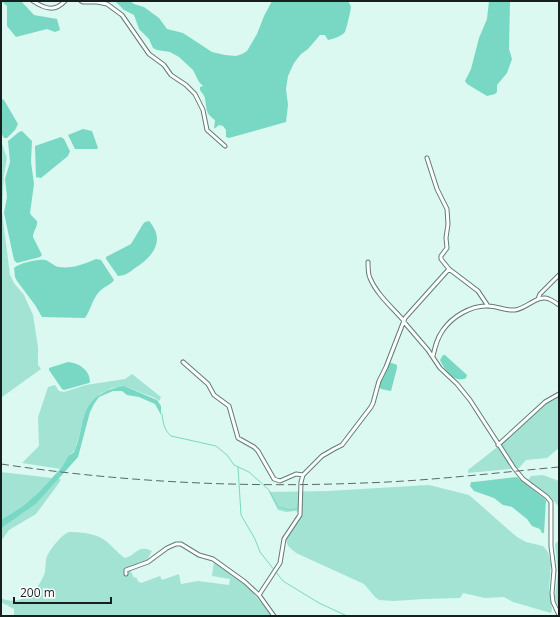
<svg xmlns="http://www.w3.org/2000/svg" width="560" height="617" viewBox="0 0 560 617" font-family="'Open Sans',sans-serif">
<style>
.green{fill:#a3e3d4}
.water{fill:#78d8c3}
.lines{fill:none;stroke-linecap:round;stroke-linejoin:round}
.stream{stroke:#78d8c3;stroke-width:1}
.minor-casing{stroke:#617c75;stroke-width:5}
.minor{stroke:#fff;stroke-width:3}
.rail{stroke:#586a66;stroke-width:1;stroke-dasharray:8 4;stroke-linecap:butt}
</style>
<rect width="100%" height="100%" fill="#dbf9f1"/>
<path class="green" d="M 1,141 L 7,158 L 4,174 L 2,212 L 10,275 L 14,283 L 24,295 L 33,315 L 38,347 L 38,365 L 41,369 L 2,397 L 1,429 Z
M 132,374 L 161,397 L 159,401 L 155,398 L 124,386 L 112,388 L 100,394 L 84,417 L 75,450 L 68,456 L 61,469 L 22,463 L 39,446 L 38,417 L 48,387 L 55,385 L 59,391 L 64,392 L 86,385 L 125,379 Z
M 559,396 L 559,448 L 547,458 L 526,460 L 519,468 L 468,473 L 468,470 L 505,441 L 553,398 Z
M 1,472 L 52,478 L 39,492 L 23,506 L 1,520 Z
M 543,475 L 559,481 L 559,507 L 553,500 L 528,480 L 531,476 Z
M 58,479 L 61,479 L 59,483 L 36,514 L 9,530 L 1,541 L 1,527 L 36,504 Z
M 429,485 L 469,495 L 517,537 L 526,542 L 543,546 L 548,552 L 551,564 L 549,589 L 552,609 L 551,613 L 513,602 L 504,597 L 485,598 L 463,593 L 460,598 L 423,599 L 394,601 L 379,600 L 375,597 L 364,584 L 296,553 L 288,546 L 286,540 L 301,515 L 296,511 L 286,512 L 278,510 L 269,492 L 328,491 Z
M 69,532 C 80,532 94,533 103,539 C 112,545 117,553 125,558 C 136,556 137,544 152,551 L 147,560 L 129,567 L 134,578 L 136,577 L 138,581 L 141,583 L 160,576 L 162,580 L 179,574 L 181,584 L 198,581 L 229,585 L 230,579 L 212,576 L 214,561 L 250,589 L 272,616 L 14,616 L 14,609 L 1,602 L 1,598 C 20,607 37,592 44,575 C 46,570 45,565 46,560 C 47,552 62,534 69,532 Z
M 558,541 L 559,544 L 559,610 L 555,597 L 558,573 L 555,544 Z"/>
<path class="water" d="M 1,1 L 21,1 L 34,15 L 57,19 L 60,30 L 55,32 L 47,29 L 16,37 L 7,26 L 7,6 Z
M 115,1 L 130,1 L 134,4 L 144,7 L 159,18 L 167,29 L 183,33 L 212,52 L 225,55 L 236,56 L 242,54 L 247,51 L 257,34 L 264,16 L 272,1 L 348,1 C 349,3 350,4 351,7 C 351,9 346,31 345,32 C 342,36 333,39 328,40 L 325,35 L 320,35 L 308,49 L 301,54 L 294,63 L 288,76 L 286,89 L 288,105 L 286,122 L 229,138 L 226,137 L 226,130 L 223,126 L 219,125 L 214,129 L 215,120 C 205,113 207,109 205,99 C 205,96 202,93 200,90 L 200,87 L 203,86 L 199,82 L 193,70 L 179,57 L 170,52 L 157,50 L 153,48 L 149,39 L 139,29 L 134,15 L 124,10 Z
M 489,1 L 510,1 L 509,49 L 512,59 L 507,73 L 497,85 L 497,92 L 495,94 L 487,96 L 467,84 L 465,81 L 471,69 L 479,38 L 487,19 Z
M 2,99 L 4,100 L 18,124 L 15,130 L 7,138 L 4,138 L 1,133 L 1,100 Z
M 83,129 L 92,131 L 98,148 L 97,149 L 75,149 L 68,135 Z
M 22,131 L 32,141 L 31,162 L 34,184 L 30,213 L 31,215 L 37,221 C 38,227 33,231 33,237 L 42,255 L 40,257 L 17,263 L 14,260 L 4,213 L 7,197 L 5,179 L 10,162 L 8,141 L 19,132 Z
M 61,137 L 64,139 L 70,151 L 68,156 L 41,178 L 36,177 L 35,146 Z
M 149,221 C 166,240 153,257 135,268 C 130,272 125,276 118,276 L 106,259 L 106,257 L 131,244 L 143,224 L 145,222 Z
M 96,259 L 101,260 L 114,280 C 111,285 103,287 99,292 C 92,300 91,309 85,318 L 42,317 L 35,305 L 17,281 L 15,277 L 14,268 C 20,263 37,259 45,260 C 50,261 53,266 59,267 C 71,269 85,264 96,259 Z
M 443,355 L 445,355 L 467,375 L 466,378 C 455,384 444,370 440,360 Z
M 68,362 C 79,363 90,370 90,382 L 89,383 L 64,390 L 62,389 L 49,370 L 49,368 Z
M 390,363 L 392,363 L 397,365 L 397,368 L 391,391 L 381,389 L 379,386 Z
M 124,386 L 157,400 L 161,406 L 161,415 L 155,404 L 139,397 L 127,395 L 122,391 L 113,391 L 99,397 L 94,404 L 90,412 L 78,457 L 36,504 L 1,528 L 1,520 L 23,506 L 39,492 L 62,467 L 68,456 L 74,452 C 84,431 79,405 103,393 C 110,389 116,387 124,386 Z
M 517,477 L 546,500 L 544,533 L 542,533 L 540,529 L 532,526 L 527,519 L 512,507 L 503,505 L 494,498 L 474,491 L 470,486 L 471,482 L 474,482 Z"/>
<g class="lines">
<path class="stream" d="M 162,414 C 163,422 164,430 171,436 L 216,446 L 227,455 L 234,465 L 249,472 L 269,490 L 278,507 L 289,510 L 299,508
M 238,467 L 241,515 L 255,539 L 260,552 L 283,581 L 319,603 L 347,616"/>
<g class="minor-casing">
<path id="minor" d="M 33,1 C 45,9 55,12 65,1
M 81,1 L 83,2 L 97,2 L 107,4 L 122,15 L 149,54 L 164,65 L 171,75 L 186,85 L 195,94 L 203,110 L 207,130 L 225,146
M 368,262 C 368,267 368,274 370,278 C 377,295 393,308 404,321
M 449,269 L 478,291 L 488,306
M 538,299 L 540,294 L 559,275
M 404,322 L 428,350 L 440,368 L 457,384 L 470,400 L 514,468 L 523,479 L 547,497 L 551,502 L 551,546 L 554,570 L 552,593 L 553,602 L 559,615
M 433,356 C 435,347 437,338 443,330 C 452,317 471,305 488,306 C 497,306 505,311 515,310 C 526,309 538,294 549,299 C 552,300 556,303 559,305
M 183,362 L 208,384 L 214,395 L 229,406 L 238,438 L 254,447 L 258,451 L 274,479 L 280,481 L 296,474 L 303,475
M 498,445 L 545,402 L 559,394
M 126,574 L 126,570 L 148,562 L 167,548 L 176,544 L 181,544 L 199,555 L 213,559 L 245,582 L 259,595 L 274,616
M 259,595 L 280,563 L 284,539 L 300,515 L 301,482 L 303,475 L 322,456 L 334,449 L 342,445 L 371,407 L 373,403 L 379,381 L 386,367 L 405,318 L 449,269 L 441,259 L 441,256 L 447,248 L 446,238 L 448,224 L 447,209 L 437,189 L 427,158"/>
</g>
<use href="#minor" class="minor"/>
<path class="rail" d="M 1,464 C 121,482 242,488 363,483 C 428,481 494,473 559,467"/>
</g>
<rect width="560" height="617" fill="none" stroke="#16211f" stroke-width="4"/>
<path d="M14 597v6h97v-6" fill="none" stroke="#16211f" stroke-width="2"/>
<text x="20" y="597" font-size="12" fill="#16211f" stroke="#ffffff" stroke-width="3" paint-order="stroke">200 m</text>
</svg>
